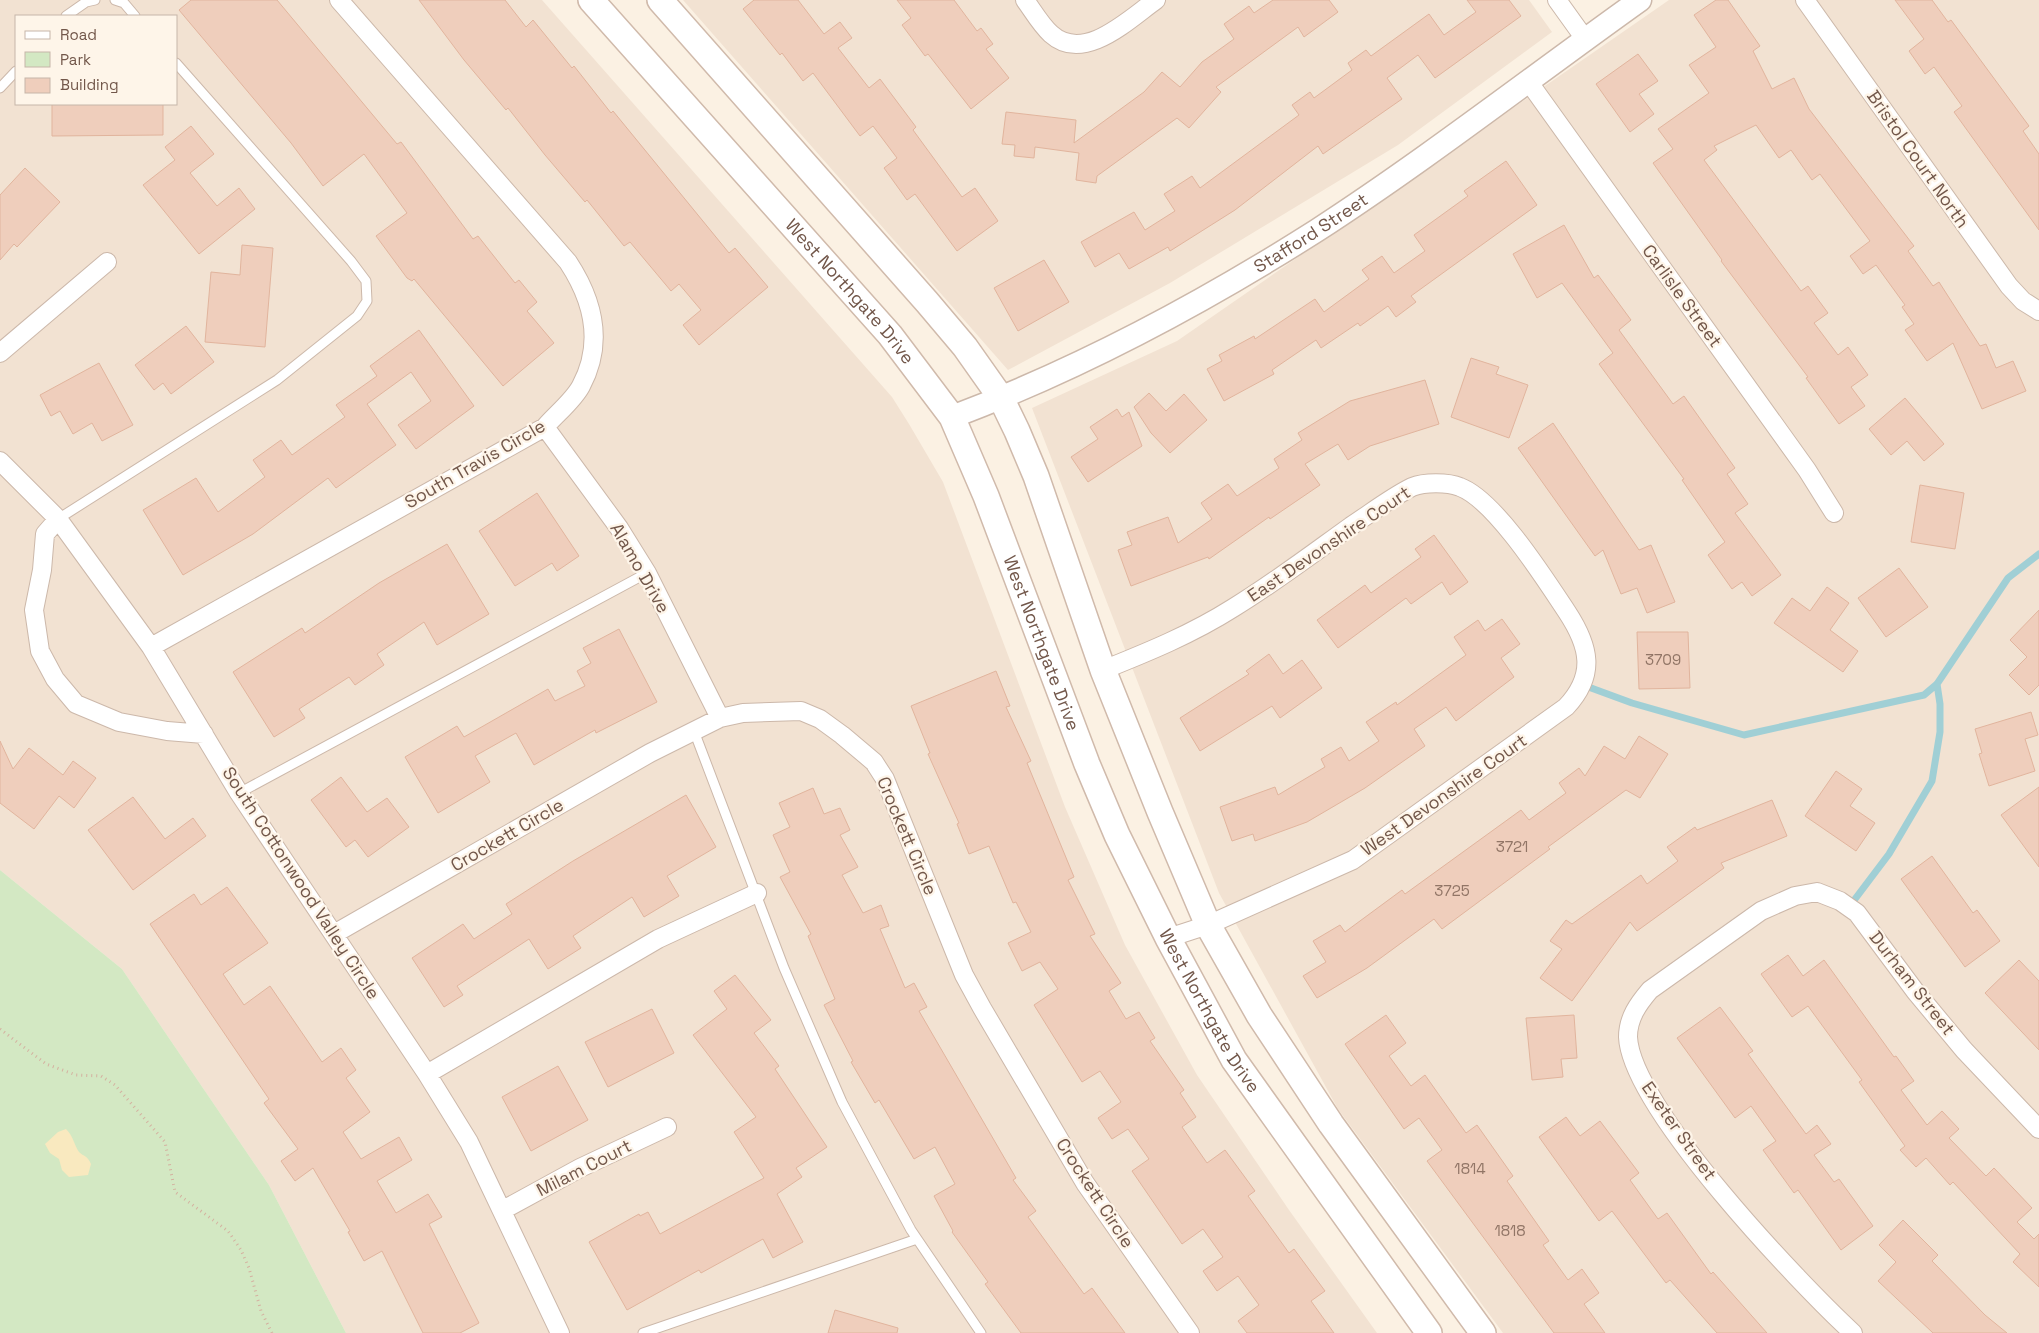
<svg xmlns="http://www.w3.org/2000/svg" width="2039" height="1333" viewBox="0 0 2039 1333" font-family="'Space Grotesk',sans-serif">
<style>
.residential{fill:#f2e2d2;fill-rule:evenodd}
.green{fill:#d3e8c3}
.sand{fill:#f9e9bf}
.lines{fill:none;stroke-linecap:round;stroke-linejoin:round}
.stream{stroke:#a0cfd5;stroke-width:7}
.building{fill:#efcebc;stroke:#e1b49d}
.service-casing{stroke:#ccb8aa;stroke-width:11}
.minor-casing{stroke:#ccb8aa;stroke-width:20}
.tertiary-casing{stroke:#ccb8aa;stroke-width:25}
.secondary-casing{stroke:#d0baab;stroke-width:28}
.path{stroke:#d4b1a0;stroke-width:3;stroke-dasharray:1 4;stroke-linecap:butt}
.service{stroke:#fff;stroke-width:9}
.minor{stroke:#fff;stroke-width:18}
.tertiary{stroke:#fff;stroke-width:22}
.secondary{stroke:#fff;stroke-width:25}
.labels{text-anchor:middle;stroke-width:4.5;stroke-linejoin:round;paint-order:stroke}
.number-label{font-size:15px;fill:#917566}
.street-label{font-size:18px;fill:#72574a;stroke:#fef5e9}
</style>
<rect width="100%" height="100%" fill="#fbf1e3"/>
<path class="residential" d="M 0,0 L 542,0 L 892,397 L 909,424 L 943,482 L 1065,807 L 1125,945 L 1197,1075 L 1289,1210 L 1377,1333 L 346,1333 L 269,1185 L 122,969 L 0,870 ZM 16,16 L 176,16 L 176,104 L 16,104 Z
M 683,0 L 1529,0 L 1552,32 L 1398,145 L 1170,283 L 1008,370 Z
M 1669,0 L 2039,0 L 2039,1333 L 1503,1333 L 1338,1109 L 1219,893 L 1032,408 L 1177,341 Z"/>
<path class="green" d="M 0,870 L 122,969 L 269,1185 L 346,1333 L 0,1333 Z"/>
<path class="sand" d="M 66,1129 C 74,1137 74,1145 79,1152 C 84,1157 87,1155 91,1164 L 88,1175 L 69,1177 L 62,1170 L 59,1159 L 50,1153 L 45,1144 L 58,1132 Z"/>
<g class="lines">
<path class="stream" d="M 1583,685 L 1632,703 L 1744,735 L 1924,695 L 1937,684 L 2008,578 L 2039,554
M 1849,907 L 1889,854 L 1932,781 L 1940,732 L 1940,704 L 1937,684"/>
</g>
<path class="building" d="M 191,0 L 277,0 L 397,144 L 401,142 L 473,239 L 478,236 L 515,283 L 519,280 L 537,302 L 527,311 L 554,343 L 503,386 L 414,279 L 412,281 L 407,278 L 376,236 L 407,213 L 364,154 L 323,186 L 291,143 L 179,10 Z
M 419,0 L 505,0 L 526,27 L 533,20 L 572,68 L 574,66 L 611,113 L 613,111 L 729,253 L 735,248 L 768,287 L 699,345 L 683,325 L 701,310 L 679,284 L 671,291 L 630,242 L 624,246 L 587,200 L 585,202 L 545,155 L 508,108 L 506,110 L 464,60 Z
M 754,0 L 798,0 L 824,34 L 840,22 L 852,38 L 838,48 L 869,88 L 880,79 L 916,127 L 913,130 L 962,197 L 975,188 L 998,221 L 957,251 L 915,194 L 907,200 L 884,168 L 897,158 L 873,126 L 860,136 L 813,73 L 803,81 L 782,53 L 780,55 L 743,9 Z
M 897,0 L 954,0 L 977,31 L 981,28 L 993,44 L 986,49 L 1009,78 L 971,109 L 928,54 L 925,56 L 902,25 L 911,18 Z
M 1273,0 L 1329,0 L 1338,12 L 1304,37 L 1298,27 L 1216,87 L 1221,92 L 1189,128 L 1177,118 L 1097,176 L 1096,183 L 1076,180 L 1079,153 L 1035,147 L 1034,158 L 1014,156 L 1015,145 L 1002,144 L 1006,112 L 1076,120 L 1074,143 L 1144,92 L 1162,72 L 1180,87 L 1202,62 L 1234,39 L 1224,24 L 1249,6 L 1254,13 Z
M 1467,0 L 1509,0 L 1521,16 L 1435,78 L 1418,55 L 1387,78 L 1402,99 L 1323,154 L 1318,146 L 1235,210 L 1170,251 L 1168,247 L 1129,269 L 1119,253 L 1095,267 L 1081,242 L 1134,212 L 1145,230 L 1175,211 L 1164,194 L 1192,176 L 1200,188 L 1299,115 L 1292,105 L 1310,92 L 1314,98 L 1352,70 L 1348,63 L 1366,50 L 1371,56 L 1429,14 L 1444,35 L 1476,12 Z
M 1716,0 L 1728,0 L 1760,46 L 1753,51 L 1772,89 L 1794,78 L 1809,109 L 1914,246 L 1908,251 L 1933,286 L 1939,282 L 1980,346 L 1986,344 L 1996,368 L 2013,361 L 2026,391 L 1982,409 L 1953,343 L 1927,361 L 1905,330 L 1914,324 L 1902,307 L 1905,305 L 1876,265 L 1863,274 L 1850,256 L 1870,241 L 1820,174 L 1812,180 L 1791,150 L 1779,158 L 1756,125 L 1714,146 L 1717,150 L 1704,160 L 1801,291 L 1808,286 L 1828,313 L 1814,323 L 1838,355 L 1848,347 L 1868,375 L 1851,387 L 1865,406 L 1839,424 L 1806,378 L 1808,377 L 1721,261 L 1722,260 L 1653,163 L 1673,149 L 1658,129 L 1709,93 L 1689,65 L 1716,47 L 1694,15 Z
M 1895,0 L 1932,0 L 1948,22 L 1951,20 L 2029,126 L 2023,131 L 2039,154 L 2039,230 L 1954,112 L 1962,106 L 1934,67 L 1925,74 L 1909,51 L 1924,39 Z
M 1638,54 L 1658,81 L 1639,94 L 1654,114 L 1630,132 L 1596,84 Z
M 52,104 L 163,104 L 163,135 L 52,136 Z
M 191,126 L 214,154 L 190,173 L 217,206 L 239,188 L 255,209 L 199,254 L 143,185 L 175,160 L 165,147 Z
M 1506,161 L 1537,205 L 1411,296 L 1416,302 L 1396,317 L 1388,306 L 1360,326 L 1358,323 L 1321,348 L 1316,340 L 1272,370 L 1274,374 L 1224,401 L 1207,369 L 1222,361 L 1219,355 L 1254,336 L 1255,339 L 1315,299 L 1324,312 L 1369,279 L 1362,270 L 1382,256 L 1394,273 L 1425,251 L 1414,235 L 1468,196 L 1464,191 Z
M 25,168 L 60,202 L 17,247 L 14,244 L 0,260 L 0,195 Z
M 1564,225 L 1594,278 L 1598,275 L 1631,320 L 1619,330 L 1673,404 L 1684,396 L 1735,468 L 1727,474 L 1748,504 L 1735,513 L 1781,575 L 1752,596 L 1742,582 L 1732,589 L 1708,555 L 1725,542 L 1682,480 L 1684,479 L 1599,364 L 1613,353 L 1562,283 L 1537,298 L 1513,254 Z
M 242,245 L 273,248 L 265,347 L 205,342 L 211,272 L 240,275 Z
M 1044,260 L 1069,302 L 1018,331 L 994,288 Z
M 186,326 L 214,362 L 171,394 L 163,383 L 154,390 L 135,365 Z
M 419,330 L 474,406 L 416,449 L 398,425 L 431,401 L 411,372 L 367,404 L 396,445 L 336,488 L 328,478 L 253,534 L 183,575 L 143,510 L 196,478 L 218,512 L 265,477 L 253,460 L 281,440 L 292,455 L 345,417 L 336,405 L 377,376 L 370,366 Z
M 1471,358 L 1499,367 L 1496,374 L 1528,385 L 1509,438 L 1451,417 Z
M 99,363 L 133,425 L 102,441 L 92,423 L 73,434 L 60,411 L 51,416 L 40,395 Z
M 1425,380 L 1439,424 L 1370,446 L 1348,460 L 1338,444 L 1305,464 L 1320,485 L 1270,519 L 1269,517 L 1209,559 L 1208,557 L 1131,586 L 1118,550 L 1132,545 L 1127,532 L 1168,517 L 1178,543 L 1212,519 L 1201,503 L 1228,484 L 1237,496 L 1279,468 L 1274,459 L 1302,440 L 1298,433 L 1350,401 Z
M 1149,393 L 1166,411 L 1184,394 L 1207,420 L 1170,453 L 1151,433 L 1134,407 Z
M 1905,398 L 1944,444 L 1924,461 L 1907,441 L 1891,455 L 1869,429 Z
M 1117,409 L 1122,417 L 1129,412 L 1142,446 L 1088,482 L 1071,457 L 1098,439 L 1090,427 Z
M 1553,423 L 1639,550 L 1651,545 L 1675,602 L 1647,613 L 1637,588 L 1621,594 L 1603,550 L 1595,556 L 1518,448 Z
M 1920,485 L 1964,493 L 1955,549 L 1911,542 Z
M 537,493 L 579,556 L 557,571 L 552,563 L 515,586 L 479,531 Z
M 1434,535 L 1468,582 L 1450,595 L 1442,582 L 1411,604 L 1406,598 L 1338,648 L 1317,620 L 1365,585 L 1371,593 L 1421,557 L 1415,549 Z
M 447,544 L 489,614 L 437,645 L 424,622 L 377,654 L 384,665 L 355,685 L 349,677 L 299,709 L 305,718 L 274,737 L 233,672 L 302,628 L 305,633 L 379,583 Z
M 1899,568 L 1928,607 L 1886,637 L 1858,598 Z
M 1827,587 L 1849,603 L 1830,630 L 1858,651 L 1843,672 L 1774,623 L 1792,598 L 1810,611 Z
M 2039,610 L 2039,685 L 2029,695 L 2009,675 L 2027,657 L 2010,640 Z
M 1502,619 L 1520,644 L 1501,658 L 1514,677 L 1456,721 L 1446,707 L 1414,729 L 1425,746 L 1365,788 L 1307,822 L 1255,841 L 1253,834 L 1232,841 L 1220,807 L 1275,787 L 1278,795 L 1325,767 L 1321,759 L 1341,747 L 1349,761 L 1379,741 L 1366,722 L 1396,702 L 1397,705 L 1466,655 L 1454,637 L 1478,620 L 1485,631 Z
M 619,629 L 657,702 L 596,733 L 595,730 L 534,765 L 516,733 L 475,756 L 490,782 L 438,813 L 405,757 L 457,726 L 464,737 L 548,689 L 555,701 L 585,686 L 577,671 L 591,663 L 583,648 Z
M 1637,632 L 1688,632 L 1690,688 L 1639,689 Z
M 1269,654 L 1283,674 L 1302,660 L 1322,688 L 1280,718 L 1272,706 L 1200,751 L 1180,718 L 1249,674 L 1246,671 Z
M 996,671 L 1010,706 L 1006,707 L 1031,761 L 1027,763 L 1074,877 L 1068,880 L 1095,934 L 1090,936 L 1121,983 L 1109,991 L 1126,1019 L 1139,1012 L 1155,1038 L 1150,1041 L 1184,1090 L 1180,1093 L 1196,1117 L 1182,1127 L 1207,1163 L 1225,1150 L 1255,1191 L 1248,1196 L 1289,1253 L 1294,1249 L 1325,1291 L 1311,1301 L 1334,1333 L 1247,1333 L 1238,1321 L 1259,1305 L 1238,1276 L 1217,1291 L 1203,1271 L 1223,1257 L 1203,1229 L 1182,1244 L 1132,1171 L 1149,1159 L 1128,1129 L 1112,1139 L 1098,1118 L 1121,1102 L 1100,1071 L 1082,1082 L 1034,1005 L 1058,989 L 1040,962 L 1022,971 L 1008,943 L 1031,932 L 1016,902 L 1013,903 L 989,846 L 969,854 L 957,824 L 959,823 L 928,754 L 930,753 L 911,706 Z
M 2031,712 L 2038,735 L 2025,739 L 2035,771 L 1989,786 L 1979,754 L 1982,753 L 1975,729 Z
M 1639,736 L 1668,754 L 1640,798 L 1626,790 L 1548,847 L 1550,849 L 1442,929 L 1434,919 L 1367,968 L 1317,998 L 1303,976 L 1326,962 L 1313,941 L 1340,925 L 1345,932 L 1402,890 L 1405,894 L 1521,810 L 1529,820 L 1566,793 L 1559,783 L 1579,768 L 1585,776 L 1604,746 L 1625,759 Z
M 0,741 L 13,769 L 29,748 L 63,775 L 73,761 L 96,778 L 74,808 L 59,796 L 34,829 L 0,803 Z
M 1836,771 L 1862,789 L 1850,806 L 1875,823 L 1856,851 L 1805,816 Z
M 341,777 L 367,812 L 387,798 L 409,827 L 368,857 L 355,840 L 346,847 L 311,800 Z
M 2039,787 L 2039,867 L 2001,815 Z
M 813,788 L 824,814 L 840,808 L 850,830 L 840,835 L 858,867 L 842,875 L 863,913 L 881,905 L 889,926 L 880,929 L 905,988 L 914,983 L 927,1007 L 919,1011 L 1016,1178 L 1013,1180 L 1036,1211 L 1028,1217 L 1084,1294 L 1092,1288 L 1125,1333 L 1021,1333 L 985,1284 L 988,1282 L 952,1232 L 953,1231 L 934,1196 L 955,1184 L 935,1147 L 914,1159 L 879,1100 L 875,1103 L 851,1062 L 853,1061 L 824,1005 L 835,999 L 808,936 L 811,934 L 780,877 L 790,872 L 773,835 L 790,827 L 779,803 Z
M 686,795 L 716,847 L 667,876 L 679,896 L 644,917 L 632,897 L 573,936 L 581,948 L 548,969 L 529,939 L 457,986 L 463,995 L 444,1007 L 412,958 L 463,924 L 474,939 L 512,914 L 506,904 L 573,861 Z
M 133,797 L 165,839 L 193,818 L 206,836 L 133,890 L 88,830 Z
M 1772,800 L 1787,836 L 1721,863 L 1724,868 L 1637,931 L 1630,922 L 1572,1001 L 1540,978 L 1562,949 L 1550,941 L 1566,920 L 1572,924 L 1641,875 L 1647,884 L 1678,861 L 1667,847 L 1695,827 L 1697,830 Z
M 1932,856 L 1973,913 L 1977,910 L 2000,941 L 1965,967 L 1901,879 Z
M 227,887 L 268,943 L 223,974 L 244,1005 L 270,986 L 322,1062 L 341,1048 L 356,1070 L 346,1078 L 370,1112 L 343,1132 L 361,1159 L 399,1137 L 412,1160 L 377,1181 L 396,1213 L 428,1194 L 442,1217 L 429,1224 L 479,1323 L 460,1333 L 423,1333 L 382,1251 L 364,1261 L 348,1232 L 350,1231 L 313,1168 L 295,1181 L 281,1161 L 298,1149 L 264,1103 L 269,1099 L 150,924 L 194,894 L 201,905 Z
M 1788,955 L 1803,976 L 1824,960 L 1894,1057 L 1896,1056 L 1914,1081 L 1901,1090 L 1927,1125 L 1942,1111 L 1959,1129 L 1949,1138 L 1986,1176 L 1994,1168 L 2032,1208 L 2017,1222 L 2034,1239 L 2039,1234 L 2039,1287 L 2013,1262 L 2020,1254 L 1953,1182 L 1950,1185 L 1926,1158 L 1916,1167 L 1900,1150 L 1905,1146 L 1859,1082 L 1862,1080 L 1808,1006 L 1792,1017 L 1761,974 Z
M 2019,960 L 2039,981 L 2039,1050 L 1985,993 Z
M 735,975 L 771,1020 L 754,1033 L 779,1066 L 775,1069 L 827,1147 L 796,1168 L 802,1177 L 777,1194 L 803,1242 L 773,1258 L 763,1239 L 701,1273 L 699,1270 L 627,1310 L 589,1242 L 639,1214 L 640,1216 L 648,1212 L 660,1234 L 764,1178 L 734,1132 L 756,1117 L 693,1035 L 727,1009 L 714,991 Z
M 1720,1007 L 1753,1051 L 1748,1054 L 1806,1134 L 1817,1125 L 1831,1144 L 1814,1155 L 1834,1182 L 1839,1179 L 1873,1226 L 1841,1250 L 1798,1190 L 1794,1193 L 1763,1150 L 1776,1141 L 1751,1106 L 1735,1118 L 1677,1038 Z
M 652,1009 L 674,1053 L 608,1087 L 585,1042 Z
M 1386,1015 L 1406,1043 L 1389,1056 L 1411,1086 L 1425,1075 L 1466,1133 L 1477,1125 L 1513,1176 L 1507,1181 L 1549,1241 L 1543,1245 L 1568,1280 L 1582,1269 L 1599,1293 L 1584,1304 L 1605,1333 L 1554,1333 L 1427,1161 L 1442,1150 L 1419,1118 L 1404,1129 L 1345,1044 Z
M 1574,1015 L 1577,1058 L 1561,1059 L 1563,1077 L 1532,1080 L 1526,1018 Z
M 558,1066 L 588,1120 L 531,1151 L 502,1097 Z
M 1566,1117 L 1580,1136 L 1600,1121 L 1639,1173 L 1630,1180 L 1658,1219 L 1667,1213 L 1711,1274 L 1713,1272 L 1767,1333 L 1717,1333 L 1670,1280 L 1666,1283 L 1612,1211 L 1599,1221 L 1539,1137 Z
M 1903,1220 L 1938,1255 L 1932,1261 L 1985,1315 L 2007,1333 L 1933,1333 L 1878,1281 L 1896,1262 L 1879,1245 Z
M 835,1310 L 898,1328 L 897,1333 L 828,1333 Z"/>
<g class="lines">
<g class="service-casing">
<path id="service" d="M 115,0 L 124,3 L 135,16
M 66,16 L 86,2 L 95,0
M 0,88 L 16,71
M 58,519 L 277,380 L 357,316 L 367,301 L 366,281 L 351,261 L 176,63
M 694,731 L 784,968 L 842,1102 L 911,1230 L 981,1333
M 239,793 L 647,573
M 643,1333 L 917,1239"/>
</g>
<g class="minor-casing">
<path id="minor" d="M 1025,0 C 1033,11 1041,25 1051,34 C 1084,64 1129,19 1156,0
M 1557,0 L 1585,39
M 1805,0 L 2009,286 L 2023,301 L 2039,311
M 1528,81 L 1807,470 L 1834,513
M 0,353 L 107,262
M 545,427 L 619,528 L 647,573 L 720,718
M 0,461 L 58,519 L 151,647 L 239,793 L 427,1074 L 469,1142 L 560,1333
M 58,519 L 45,534 L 42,570 L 34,610 L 40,651 L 55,679 L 76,704 L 119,722 L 167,731 L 204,734
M 151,647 L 545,427 C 556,414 573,401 581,386 C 604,343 593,300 568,262 L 339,0
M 1103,670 C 1148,652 1192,634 1233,608 C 1274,583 1312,554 1351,526 C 1371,513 1390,498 1412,487 C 1424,482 1448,482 1460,487 C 1495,500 1545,579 1567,612 C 1590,647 1596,675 1566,707 L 1353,860 L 1208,925 L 1168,938
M 334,934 L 650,753 L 720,718 L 743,713 L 801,711 L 820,719 L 842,735 L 874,762 L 885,779 L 964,975 L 982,1008 L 1085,1183 L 1190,1333
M 427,1074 L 658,939 L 757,893
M 503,1210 L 580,1168 L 667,1127
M 1853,1333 C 1799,1283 1631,1107 1628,1037 C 1628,1018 1638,1004 1650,990 L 1761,911 L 1795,896 L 1817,892 L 1840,901 L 1857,913 L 1915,991 L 1964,1050 L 2039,1129"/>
</g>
<g class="tertiary-casing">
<g id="tertiary">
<path id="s1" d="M 952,417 C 1079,369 1201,304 1316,231 C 1427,159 1532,77 1640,0"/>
</g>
</g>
<g class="secondary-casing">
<g id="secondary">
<path id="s2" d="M 591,0 L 890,335 L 952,417 L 986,496 L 1087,764 L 1117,835 L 1168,938 L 1234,1060 L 1429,1333"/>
<path d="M 660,0 L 927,302 L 965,347 L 1001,398 L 1017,431 L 1036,476 L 1103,670 L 1160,812 L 1208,925 L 1259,1015 L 1331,1124 L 1483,1333"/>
</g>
</g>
<path class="path" d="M 0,1029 L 46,1064 L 76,1075 L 101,1076 L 115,1085 L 165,1142 L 175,1192 L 228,1231 L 241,1250 L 249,1268 L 261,1311 L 272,1333"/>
<use href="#service" class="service"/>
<use href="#minor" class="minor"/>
<use href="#tertiary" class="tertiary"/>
<use href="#secondary" class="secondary"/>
</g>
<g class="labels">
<g class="number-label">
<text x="1663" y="665">3709</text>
<text x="1512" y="852">3721</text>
<text x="1452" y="896">3725</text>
<text x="1470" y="1174">1814</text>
<text x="1510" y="1236">1818</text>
</g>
<g class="street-label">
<text transform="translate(1918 159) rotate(55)" y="6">Bristol Court North</text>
<text dy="6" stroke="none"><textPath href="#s1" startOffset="404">Stafford Street</textPath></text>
<text dy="6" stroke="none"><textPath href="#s2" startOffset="390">West Northgate Drive</textPath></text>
<text transform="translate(1682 296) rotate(54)" y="6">Carlisle Street</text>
<text transform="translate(475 464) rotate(-30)" y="6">South Travis Circle</text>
<text transform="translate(1329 544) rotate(-34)" y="6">East Devonshire Court</text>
<text transform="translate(640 568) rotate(60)" y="6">Alamo Drive</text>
<text dy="6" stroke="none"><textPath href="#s2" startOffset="795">West Northgate Drive</textPath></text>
<text transform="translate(1444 795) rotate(-35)" y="6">West Devonshire Court</text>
<text transform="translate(507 835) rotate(-30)" y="6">Crockett Circle</text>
<text transform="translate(907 836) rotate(67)" y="6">Crockett Circle</text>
<text transform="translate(301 883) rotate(57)" y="6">South Cottonwood Valley Circle</text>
<text transform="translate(1912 983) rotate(52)" y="6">Durham Street</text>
<text dy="6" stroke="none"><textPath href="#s2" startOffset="1200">West Northgate Drive</textPath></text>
<text transform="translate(1679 1131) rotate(55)" y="6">Exeter Street</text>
<text transform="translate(584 1168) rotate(-27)" y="6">Milam Court</text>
<text transform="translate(1095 1193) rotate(57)" y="6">Crockett Circle</text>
</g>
</g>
<rect x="15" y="15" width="162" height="90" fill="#fef5e9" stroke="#c6b6a9"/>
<rect x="25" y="31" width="25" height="8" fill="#ffffff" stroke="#c6b6a9"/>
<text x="60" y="40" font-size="15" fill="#72574a">Road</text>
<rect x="25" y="52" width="25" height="15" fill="#d3e8c3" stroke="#c6b6a9"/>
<text x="60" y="65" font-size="15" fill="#72574a">Park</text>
<rect x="25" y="78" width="25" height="15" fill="#efcebc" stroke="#c6b6a9"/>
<text x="60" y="90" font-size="15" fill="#72574a">Building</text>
</svg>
